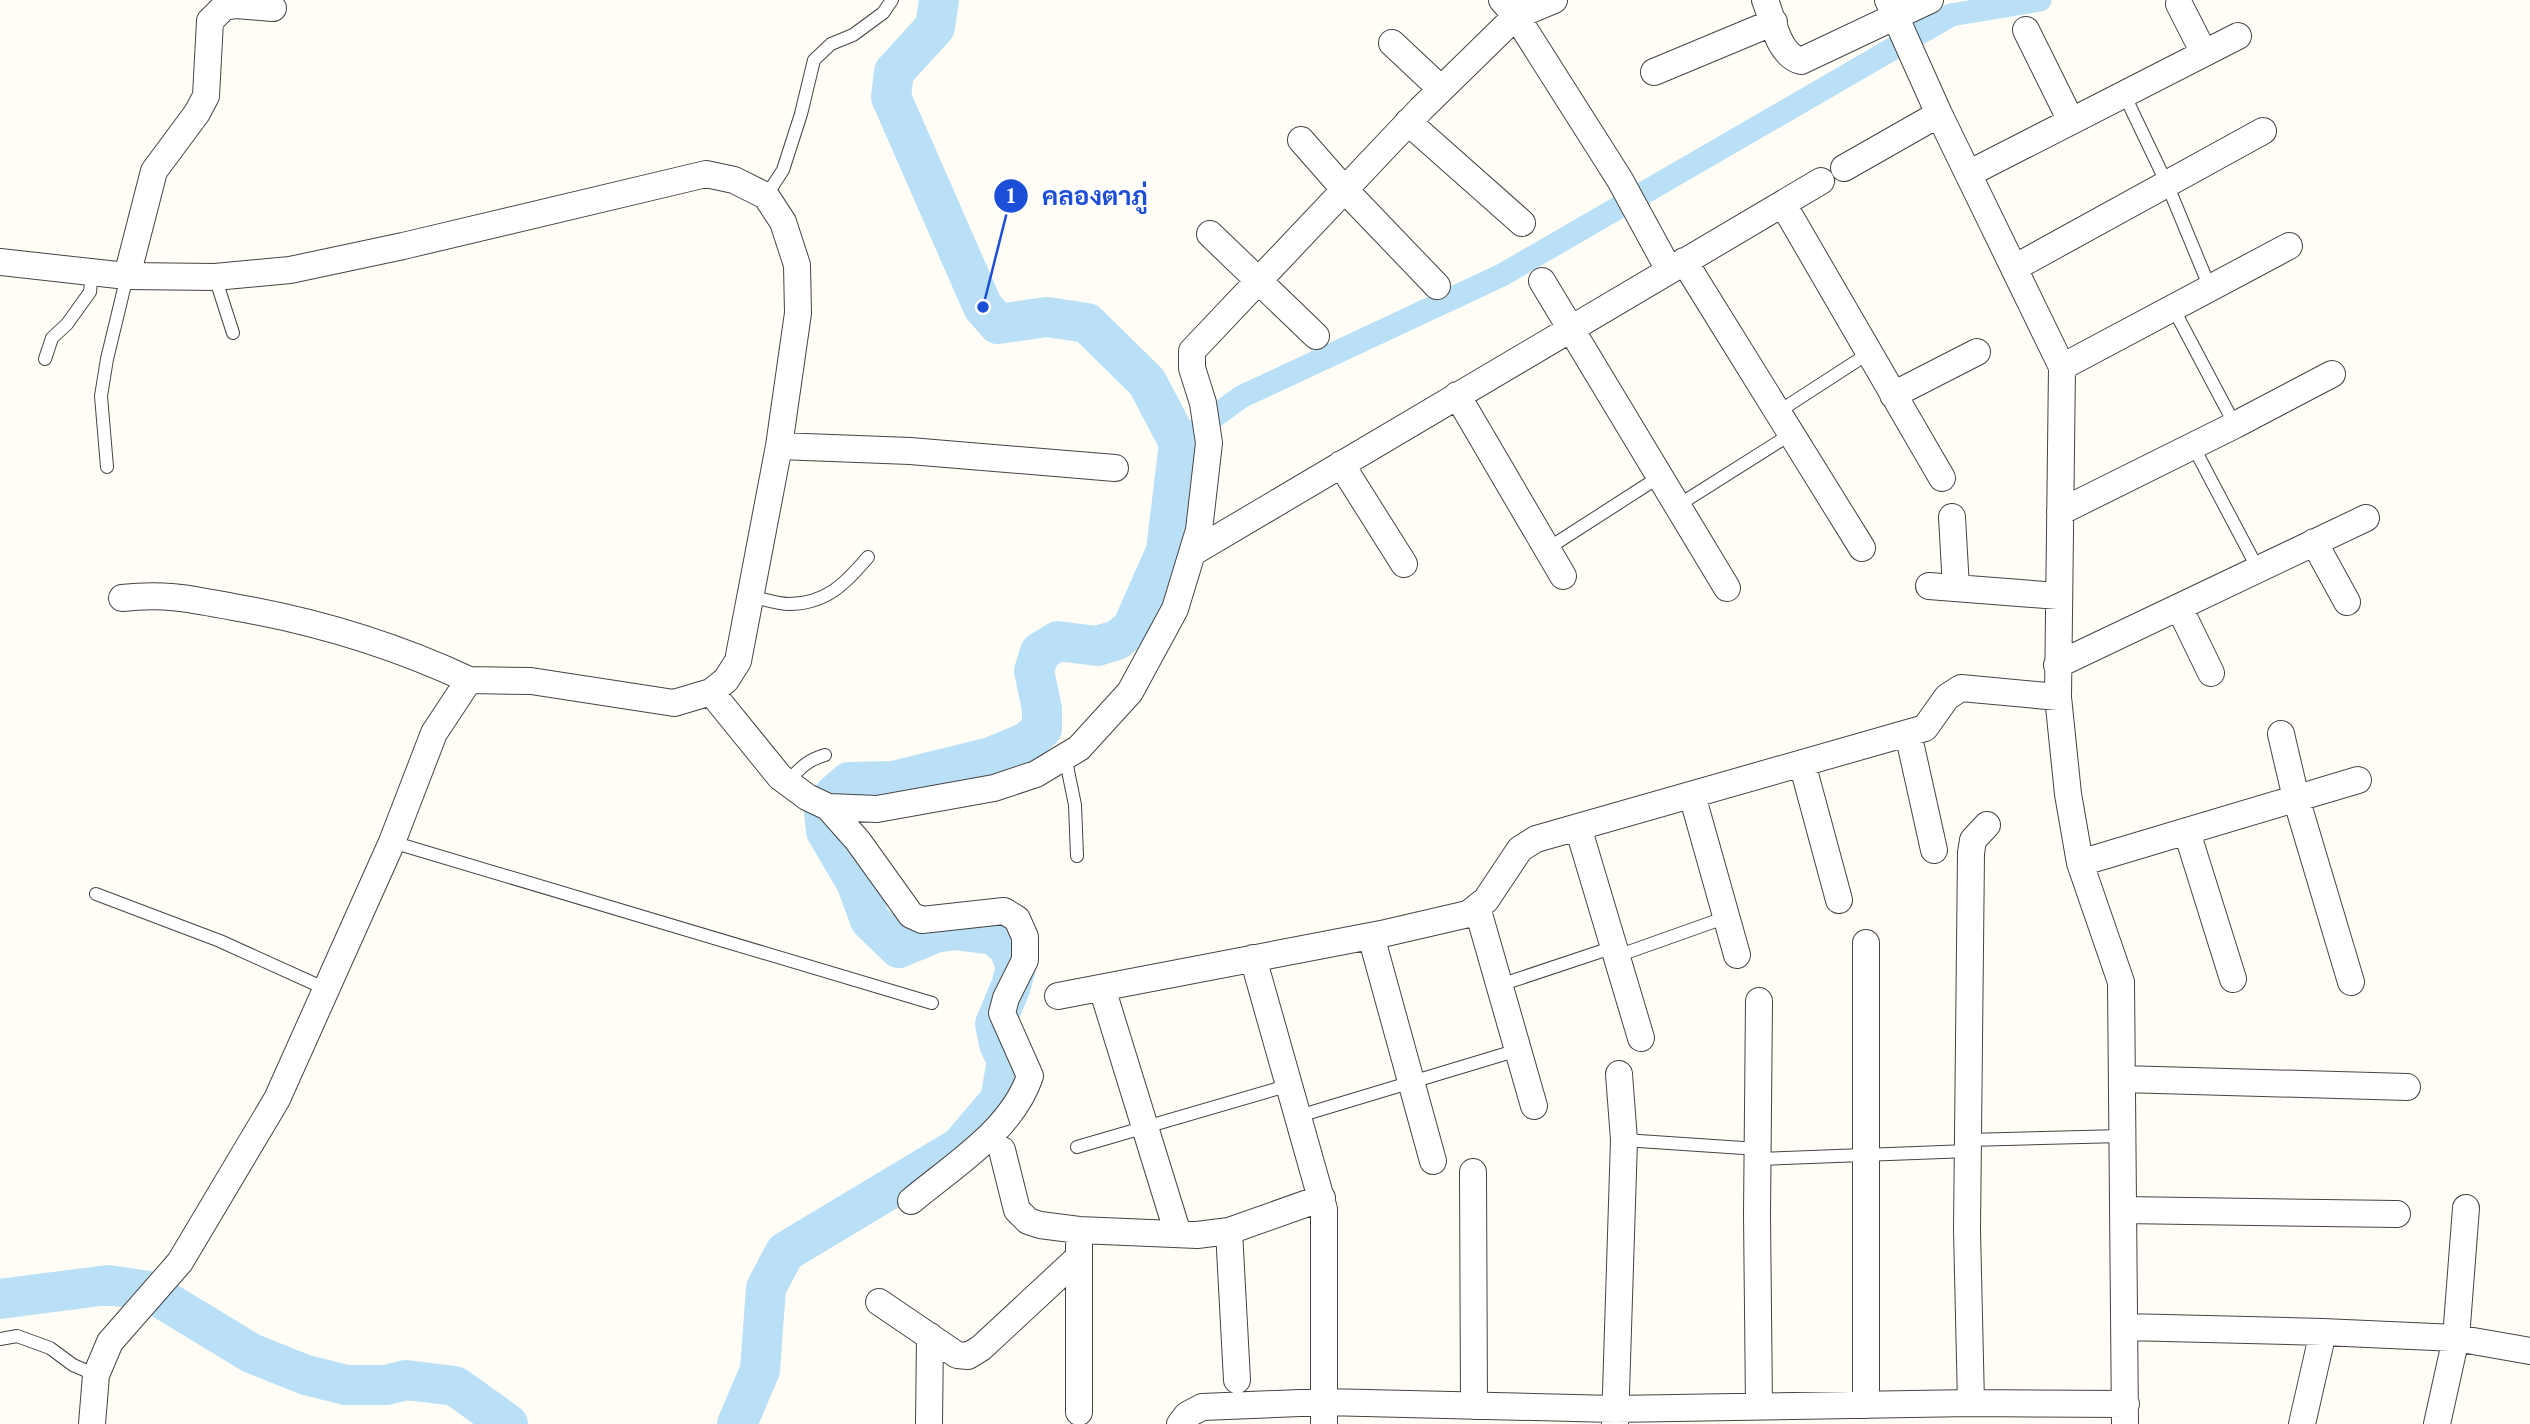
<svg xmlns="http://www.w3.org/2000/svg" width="2530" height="1424" viewBox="0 0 2530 1424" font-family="'PT Serif',Sarabun,serif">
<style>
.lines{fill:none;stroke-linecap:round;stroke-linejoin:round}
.canal{stroke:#b9e0f7;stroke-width:23}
.river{stroke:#b9e0f7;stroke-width:40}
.lane-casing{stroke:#444;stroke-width:14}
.street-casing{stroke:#444;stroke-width:28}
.lane{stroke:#fff;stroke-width:12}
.street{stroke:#fff;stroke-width:26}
.leader{fill:none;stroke:#1d4ed8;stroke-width:2.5}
.callout-dot{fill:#1d4ed8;stroke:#fff;stroke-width:2.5}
.mark-label{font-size:21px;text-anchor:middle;font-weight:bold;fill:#fff}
.callout-label{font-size:26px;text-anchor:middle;font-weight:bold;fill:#1d4ed8;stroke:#fff;stroke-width:7;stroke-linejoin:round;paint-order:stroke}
</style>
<rect width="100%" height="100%" fill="#fffdf5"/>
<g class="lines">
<path class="canal" d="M 1179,443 L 1241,397 L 1502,275 L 1951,15 L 2040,0"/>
<path class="river" d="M 0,1299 L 108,1285 L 149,1291 L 251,1353 L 306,1375 L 346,1385 L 386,1385 L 406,1380 L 455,1386 L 508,1424
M 737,1424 L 760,1370 L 766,1288 L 785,1252 L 960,1147 L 1000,1100 L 1007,1061 L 999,1044 L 995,1024 L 1011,986 L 1016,967 L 1009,948 L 994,935 L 954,930 L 935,933 L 899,948 L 870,920 L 856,882 L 826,831 L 824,812 L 834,795 L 849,782 L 894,781 L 991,757 L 1027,742 L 1042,729 L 1042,709 L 1034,671 L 1040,652 L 1058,641 L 1097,646 L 1117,640 L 1132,628 L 1166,551 L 1179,443 L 1147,382 L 1087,323 L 1047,317 L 998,324 L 983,307 L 891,97 L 894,72 L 935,27 L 939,0"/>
<g class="lane-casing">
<path id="lane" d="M 2124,94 L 2167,184 L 2210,288
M 766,196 L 783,170 L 801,114 L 814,60 L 831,44 L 853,35 L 883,13 L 892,0
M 215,277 L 233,333
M 2173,308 L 2235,425
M 45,359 L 52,338 L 67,324 L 90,292 L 92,272
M 1778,412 L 1869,353
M 2193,446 L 2258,569
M 107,467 L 101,396 L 107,359 L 127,276
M 1677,506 L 1791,434
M 1547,549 L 1659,477
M 750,596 C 763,599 777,604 789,604 C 826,604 846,583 868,557
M 1065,756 L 1075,805 L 1077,856
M 787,783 C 799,769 807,760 825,755
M 392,842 L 932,1003
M 96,894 L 220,941 L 326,989
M 1617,956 L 1727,917
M 1500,985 L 1614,947
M 1299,1116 L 1518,1050
M 1624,1140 L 1758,1149
M 1968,1140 L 2122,1136
M 1077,1147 L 1290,1085
M 1758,1159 L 1968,1151
M 0,1339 L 17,1336 L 50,1348 L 73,1365 L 96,1375"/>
</g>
<g class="street-casing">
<path id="street" d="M 1502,0 L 1516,16 L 1620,180 L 1669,270
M 1765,0 C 1773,20 1778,55 1801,61 L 1930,0
M 1888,0 L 1939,114 L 2062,367 L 2058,697 L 2068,794 L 2080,863 L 2121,982 L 2125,1424
M 2179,4 L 2204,53
M 2026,30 L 2071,121
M 1392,43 L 1441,89
M 1654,72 L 1774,22
M 1408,122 L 1522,223
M 1301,140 L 1344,189 L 1437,286
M 1844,168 L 1939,114
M 1968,174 L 2238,36
M 1783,204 L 1942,478
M 1210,234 L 1316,336
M 1684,261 L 1862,548
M 0,262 L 127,276 L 215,277 L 290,270 L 403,246 L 706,174 L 734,180 L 766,196 L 783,222 L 797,265 L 798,313 L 779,446 L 738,661 L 726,680 L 711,692 L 674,703 L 531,681 L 469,680 L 434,733 L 392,842 L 277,1099 L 180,1262 L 110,1342 L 96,1375 L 92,1424
M 2014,268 L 2263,131
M 127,276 L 154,171 L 197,113 L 206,96 L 210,21 L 224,7 L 236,5 L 273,8
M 1542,281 L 1727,588
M 2062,367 L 2289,246
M 1457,395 L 1563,576
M 1893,395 L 1977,352
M 779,446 L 910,451 L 1115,468
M 1341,464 L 1404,564
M 2060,512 L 2235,425 L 2332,374
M 1952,517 L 1956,588
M 2314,542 L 2347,602
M 1192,553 L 1821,181
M 1929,586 L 2058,596
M 122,598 C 166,593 191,599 233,607 C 315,621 394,645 469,680
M 2179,607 L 2211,673
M 2057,665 L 2366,518
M 711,692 L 780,777 L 807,797 L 828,807 L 877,809 L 994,788 L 1036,774 L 1079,748 L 1130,692 L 1175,609 L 1199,530 L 1209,443 L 1203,403 L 1192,368 L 1192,351 L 1421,109 L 1516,16 L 1554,0
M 1908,733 L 1934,850
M 2281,734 L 2296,798 L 2351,982
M 1802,763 L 1839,900
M 1692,795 L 1737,955
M 828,807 L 858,841 L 911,915 L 922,920 L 1004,911 L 1017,919 L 1025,937 L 1025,960 L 1006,998 L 1002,1013 L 1030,1076 C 1012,1130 954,1165 911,1201
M 1578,827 L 1641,1038
M 2187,832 L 2233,979
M 2080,863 L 2358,780
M 1477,907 L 1534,1106
M 1371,936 L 1433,1161
M 1866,943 L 1866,1405
M 1253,958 L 1324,1209 L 1324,1424
M 1102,988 L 1178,1234
M 1058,996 L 1386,933 L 1468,914 L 1486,900 L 1520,849 L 1536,839 L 1925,728 L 1947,697 L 1961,688 L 2058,697
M 1759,1001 L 1757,1215 L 1759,1406
M 2122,1079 L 2407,1087
M 1002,1150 L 1017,1210 L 1028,1221 L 1040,1225 L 1079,1230 L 1197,1235 L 1229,1231 L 1322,1198
M 1473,1172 L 1474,1406
M 2123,1210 L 2397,1214
M 1229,1231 L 1237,1380
M 1079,1245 L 1079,1412
M 879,1302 L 957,1355 L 968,1356 L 981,1348 L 1079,1257
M 2125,1327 L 2323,1332 L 2456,1338 L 2530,1351
M 1971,1403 L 1967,1230 L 1971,853 L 1973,840 L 1987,825
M 929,1424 L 930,1336
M 1180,1424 L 1187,1415 L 1202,1407 L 1324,1402 L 1614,1409 L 1971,1403 L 2126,1404
M 1615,1424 L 1624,1140 L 1619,1074
M 2302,1424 L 2323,1332
M 2437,1424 L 2456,1338 L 2466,1208"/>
</g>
<use href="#lane" class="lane"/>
<use href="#street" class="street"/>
</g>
<path class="leader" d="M983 307L1011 196"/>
<g class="callout-dot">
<circle cx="983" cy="307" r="7"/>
<circle cx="1011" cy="196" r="18"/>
</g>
<g class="mark-label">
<text x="1011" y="203">1</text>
</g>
<g class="callout-label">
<text x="1095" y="205">คลองตาภู่</text>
</g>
</svg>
